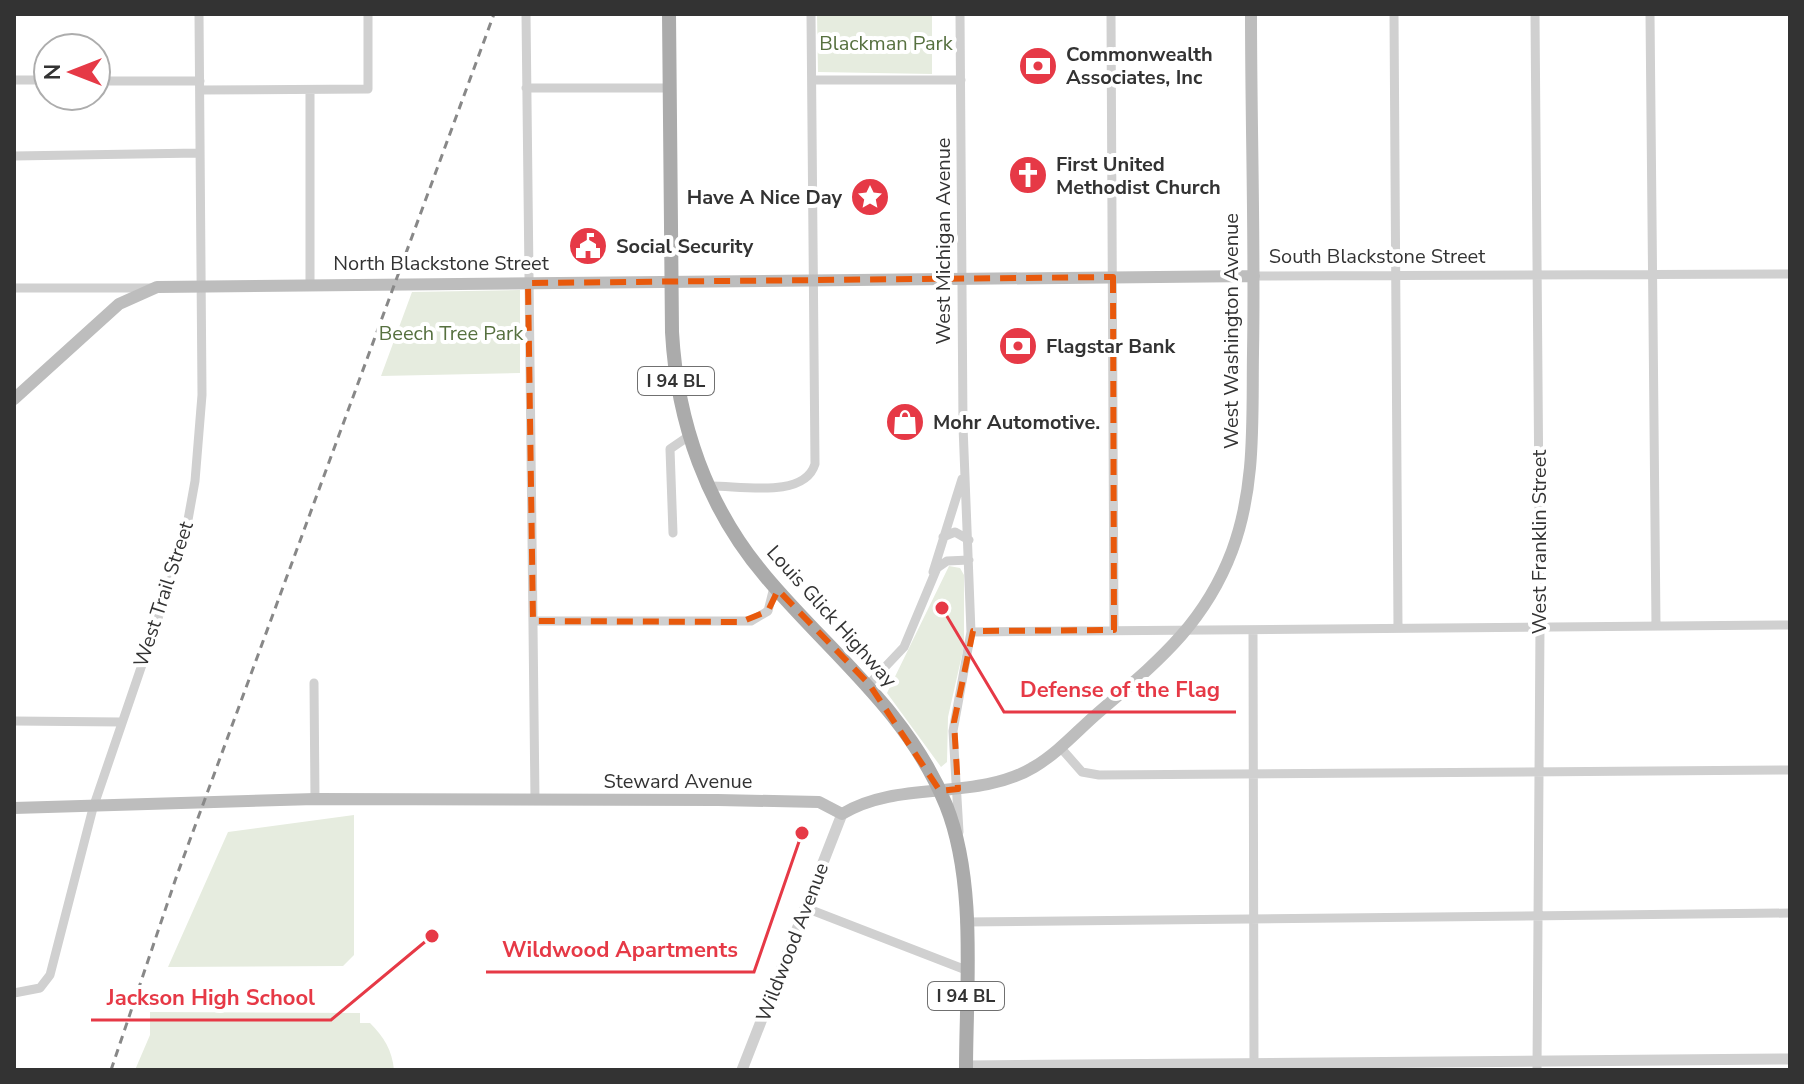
<svg xmlns="http://www.w3.org/2000/svg" width="1804" height="1084" viewBox="0 0 1804 1084" font-family="'Nunito Sans',sans-serif">
<style>
.green{fill:#e6ecdf}
.lines{fill:none;stroke-linecap:round;stroke-linejoin:round}
.minor{stroke:#d0d0d0;stroke-width:9}
.tertiary{stroke:#d0d0d0;stroke-width:11}
.secondary{stroke:#bdbdbd;stroke-width:12}
.primary{stroke:#ababab;stroke-width:14}
.rail{stroke:#888;stroke-width:3;stroke-dasharray:8 6;stroke-linecap:butt}
.marked{fill:none;stroke:#e8590c;stroke-width:6;stroke-dasharray:16 10;stroke-linejoin:round}
.labels{text-anchor:middle;stroke-width:8;stroke-linejoin:round;paint-order:stroke}
.shield{fill:#fff;stroke:#707070;stroke-width:2}
.shield-label{font-size:18px;font-weight:bold;fill:#333}
.park-label{font-size:20px;fill:#56703f;stroke:#fff}
.poi-label{font-size:20px;font-weight:bold;fill:#333;stroke:#fff;text-anchor:start}
.street-label{font-size:20px;fill:#333;stroke:#fff}
.leader{fill:none;stroke:#e63946;stroke-width:3}
.callout-dot{fill:#e63946;stroke:#fff;stroke-width:3}
.callout-label{font-size:22px;text-anchor:middle;font-weight:bold;fill:#e63946;stroke:#fff;stroke-width:8;stroke-linejoin:round;paint-order:stroke}
</style>
<rect width="100%" height="100%" fill="#fff"/>
<path class="green" d="M 817,14 L 932,14 L 932,74 L 818,72 Z
M 520,290 L 520,373 L 381,376 L 412,292 Z
M 949,566 L 960,568 L 964,575 L 964,646 L 948,717 L 947,762 L 941,767 L 887,693 Z
M 354,815 L 354,955 L 343,966 L 168,967 L 228,832 Z
M 150,1012 L 360,1013 L 360,1023 L 370,1023 C 384,1037 392,1050 394,1070 L 135,1070 L 150,1035 Z"/>
<g class="lines">
<path class="minor" d="M 526,14 L 535,800
M 1111,14 L 1114,630
M 1394,14 L 1398,628
M 1535,14 L 1540,626 L 1537,1070
M 1650,14 L 1656,626
M 14,80 L 48,80
M 812,80 L 961,80
M 96,81 L 200,81
M 526,88 L 669,88
M 200,90 L 368,89 L 368,14
M 310,90 L 310,284
M 14,156 L 199,153
M 1254,276 L 1790,274
M 14,288 L 150,288
M 708,486 C 738,485 804,500 815,464 L 811,14
M 673,533 L 670,449 L 689,436
M 943,537 L 955,532 L 969,540
M 933,572 L 962,479
M 533,621 L 751,621 L 768,611 L 774,587
M 1253,630 L 1254,1070
M 971,632 L 1790,625
M 314,683 L 315,799
M 869,684 L 904,647 L 937,568 L 947,561 L 969,560
M 14,721 L 121,722
M 1060,747 L 1082,772 L 1099,775 L 1790,770
M 959,832 L 953,731 L 971,632 L 963,426 L 960,14
M 806,908 L 966,970
M 965,922 L 1790,913
M 14,993 L 40,988 L 50,975 L 93,808 L 184,542 L 195,481 L 202,395 L 199,14"/>
<path class="tertiary" d="M 966,1066 L 1790,1059
M 742,1070 L 842,814"/>
<path class="secondary" d="M 14,399 L 119,304 L 157,287 L 1254,276
M 14,808 L 315,799 L 718,800 L 819,802 L 842,814 C 899,779 976,802 1034,767 C 1058,753 1078,730 1099,712 C 1157,662 1204,625 1232,551 C 1256,487 1252,420 1253,353 C 1255,240 1251,127 1251,14"/>
<path class="primary" d="M 669,14 L 672,332 C 677,422 707,508 766,577 C 829,652 908,711 946,805 C 977,882 966,987 966,1070"/>
<path class="rail" d="M 111,1070 L 177,875 L 494,14"/>
</g>
<path class="marked" d="M 1113,277 L 1114,630 L 973,631 L 954,722 L 958,789 L 940,791 L 869,684 L 778,590 L 768,611 L 741,622 L 533,621 L 528,283 Z"/>
<defs>
<g id="bank-disc" transform="scale(2)"><circle r="9.5" fill="#e63946" stroke="#fff"/><path d="M-6-4H6V4H-6ZM0-2.3a2.3 2.3 0 1 0 0 4.6a2.3 2.3 0 1 0 0-4.6Z" fill="#fff"/></g>
<g id="church-disc" transform="scale(2)"><circle r="9.5" fill="#e63946" stroke="#fff"/><path d="M-1.2-6h2.4v3.5h3.3v2.4h-3.3V6h-2.4V-.1h-3.3v-2.4h3.3Z" fill="#fff"/></g>
<g id="sight-disc" transform="scale(2)"><circle r="9.5" fill="#e63946" stroke="#fff"/><path d="M0-6L1.8-2.2L6-1.7L2.9 1.2L3.7 5.4L0 3.3L-3.7 5.4L-2.9 1.2L-6-1.7L-1.8-2.2Z" fill="#fff"/></g>
<g id="civic-disc" transform="scale(2)"><circle r="9.5" fill="#e63946" stroke="#fff"/><path d="M-.6-6.5H3V-4.5H.6V-3L4-1V1h2V6H-6V1h2V-1L-.6-3ZM-1.2 2.5V6h2.4V2.5Z" fill="#fff"/></g>
<g id="shop-disc" transform="scale(2)"><circle r="9.5" fill="#e63946" stroke="#fff"/><path d="M-5-2.5h2.3a2.7 3.5 0 0 1 5.4 0H5L5.5 6h-11ZM-1.5-2.5h3a1.5 2.3 0 0 0-3 0Z" fill="#fff"/></g>
</defs>
<g fill-rule="evenodd">
<use href="#bank-disc" x="1038" y="66"/>
<use href="#church-disc" x="1028" y="175"/>
<use href="#sight-disc" x="870" y="197"/>
<use href="#civic-disc" x="588" y="246"/>
<use href="#bank-disc" x="1018" y="346"/>
<use href="#shop-disc" x="905" y="422"/>
</g>
<g class="labels">
<g class="shield">
<rect x="638" y="367" width="76" height="28" rx="6"/>
<rect x="928" y="982" width="76" height="28" rx="6"/>
</g>
<g class="shield-label">
<text x="676" y="387">I 94 BL</text>
<text x="966" y="1002">I 94 BL</text>
</g>
<g class="park-label">
<text x="886" y="50">Blackman Park</text>
<text x="451" y="340">Beech Tree Park</text>
</g>
<g class="poi-label">
<text x="1066" y="61">Commonwealth<tspan x="1066" dy="23">Associates, Inc</tspan></text>
<text x="1056" y="171">First United<tspan x="1056" dy="23">Methodist Church</tspan></text>
<text x="842" y="204" text-anchor="end">Have A Nice Day</text>
<text x="616" y="253">Social Security</text>
<text x="1046" y="353">Flagstar Bank</text>
<text x="933" y="429">Mohr Automotive.</text>
</g>
<g class="street-label">
<text transform="translate(943 241) rotate(-90)" y="7">West Michigan Avenue</text>
<text x="1377" y="263">South Blackstone Street</text>
<text x="441" y="270">North Blackstone Street</text>
<text transform="translate(1231 331) rotate(-90)" y="7">West Washington Avenue</text>
<text transform="translate(1539 542) rotate(-90)" y="7">West Franklin Street</text>
<text transform="translate(163 594) rotate(-72)" y="7">West Trail Street</text>
<text transform="translate(832 616) rotate(48)" y="7">Louis Glick Highway</text>
<text x="678" y="788">Steward Avenue</text>
<text transform="translate(792 942) rotate(-69)" y="7">Wildwood Avenue</text>
</g>
</g>
<path class="leader" d="M942 608L1004 712H1236M802 833L754 972H486M432 936L331 1020H91"/>
<g class="callout-dot">
<circle cx="942" cy="608" r="8"/>
<circle cx="802" cy="833" r="8"/>
<circle cx="432" cy="936" r="8"/>
</g>
<g class="callout-label">
<text x="1120" y="697">Defense of the Flag</text>
<text x="620" y="957">Wildwood Apartments</text>
<text x="211" y="1005">Jackson High School</text>
</g>
<rect width="1804" height="1084" fill="none" stroke="#333333" stroke-width="32"/>
<g transform="translate(72 72) rotate(270)"><circle r="38" fill="#ffffff" stroke="#adadad" stroke-width="2"/>
<path d="M0-6L14 30L0 20L-14 30Z" fill="#e63946"/>
<text y="-12" font-size="22" font-weight="bold" text-anchor="middle" fill="#333333">N</text>
</g>
</svg>
